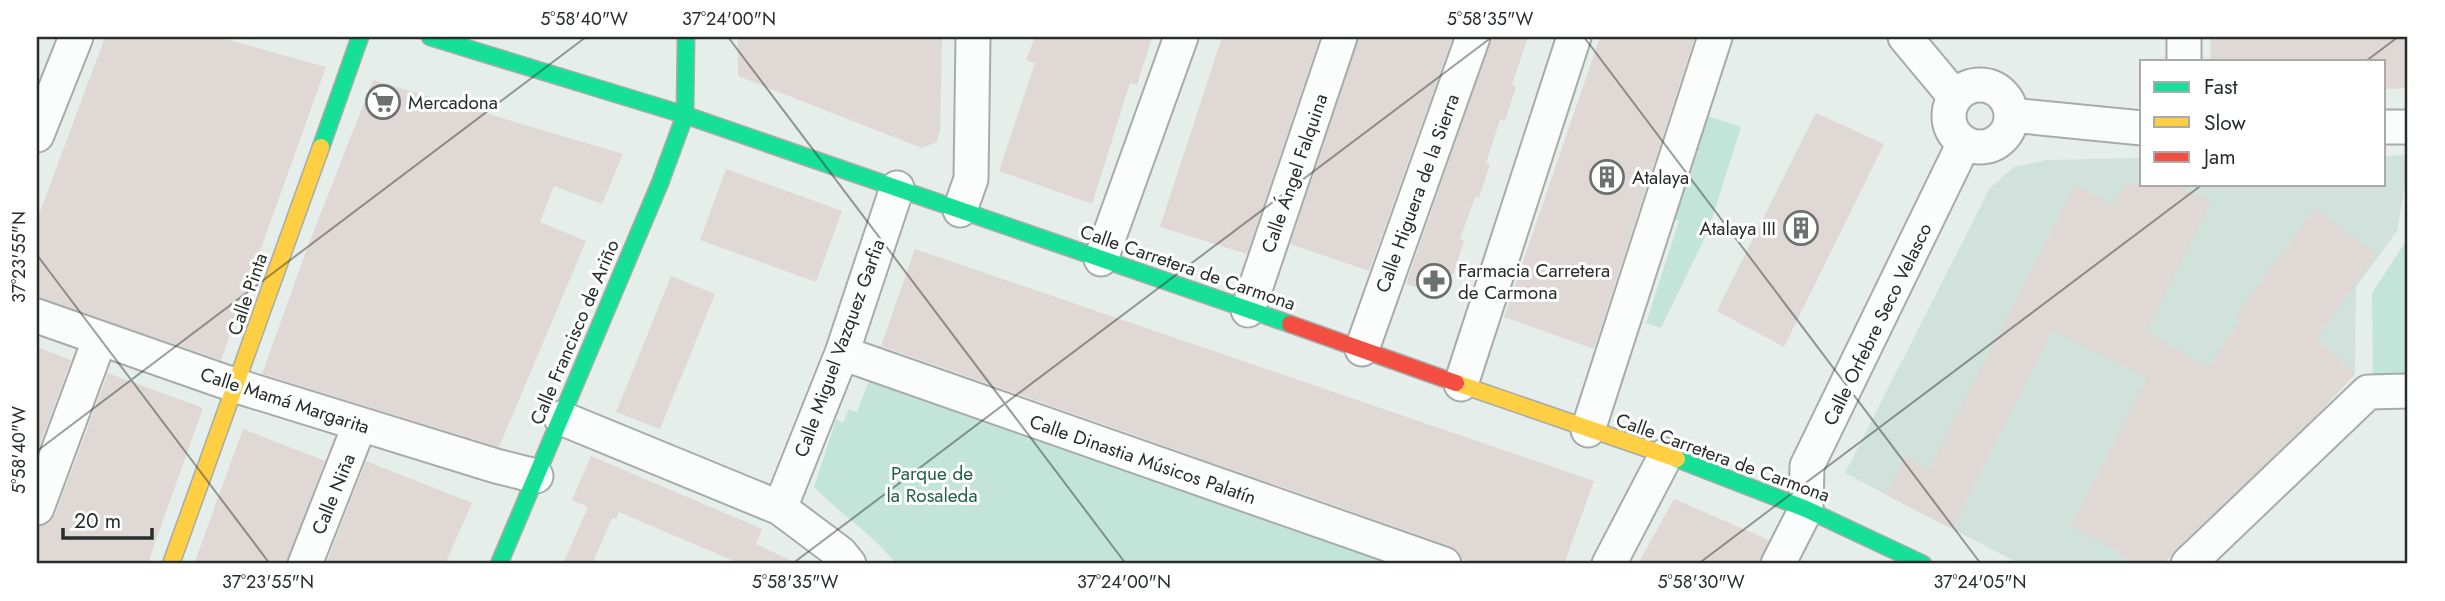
<svg xmlns="http://www.w3.org/2000/svg" width="2445" height="601" viewBox="0 0 2445 601" font-family="Jost,sans-serif">
<style>
.built{fill:#d1e1db}
.green{fill:#c3e4d8}
.building{fill:#dfd8d5}
.lines{fill:none;stroke-linecap:round;stroke-linejoin:round}
.street-casing{stroke:#a6acaa;stroke-width:37}
.fast-casing{stroke:#a6acaa;stroke-width:19}
.slow-casing{stroke:#a6acaa;stroke-width:19}
.jam-casing{stroke:#a6acaa;stroke-width:19}
.street{stroke:#fbfcfc;stroke-width:33}
.fast{stroke:#16e098;stroke-width:16}
.slow{stroke:#ffcf43;stroke-width:16}
.jam{stroke:#f24e42;stroke-width:16}
.ticks{fill:none;stroke:#282d2c;stroke-width:2;stroke-opacity:0.45}
.labels{text-anchor:middle;stroke-width:6;stroke-linejoin:round;paint-order:stroke}
.poi-label{font-size:19px;fill:#282d2c;stroke:#fff;text-anchor:start}
.street-label{font-size:19px;fill:#282d2c;stroke:#fff}
.park-label{font-size:19px;fill:#215e4c;stroke:#fff}
.neatline{fill:none;stroke:#282d2c;stroke-width:2.5}
.ticks-label{font-size:18px;text-anchor:middle;fill:#282d2c}
</style>
<rect width="100%" height="100%" fill="#e6eeeb"/>
<path class="built" d="M 2408,155 L 2408,169 L 2397,231 L 2356,287 L 2355,374 L 2299,434 L 2163,564 L 2020,564 L 1845,473 L 1990,188 L 2014,167 L 2046,160 L 2142,158 L 2142,184 L 2384,184 L 2384,156 Z"/>
<path class="green" d="M 1699,113 L 1741,127 L 1708,231 L 1661,328 L 1646,323 L 1679,221 L 1667,217 Z
M 2408,238 L 2408,382 L 2373,383 L 2372,293 Z
M 870,378 L 1409,564 L 896,564 C 873,534 840,514 814,487 L 836,419 L 843,423 L 849,409 L 857,412 Z"/>
<path class="building" d="M 105,37 L 218,37 L 326,67 L 221,360 L 37,297 L 37,220 Z
M 738,37 L 942,37 L 940,130 L 937,142 L 922,148 L 738,76 Z
M 1035,37 L 1152,37 L 1137,85 L 1130,83 L 1092,204 L 999,171 L 1035,63 L 1026,60 Z
M 1222,37 L 1320,37 L 1247,254 L 1160,227 Z
M 1359,37 L 1453,37 L 1369,271 L 1290,244 Z
M 1492,37 L 1528,37 L 1512,85 L 1516,87 L 1505,121 L 1500,120 L 1486,163 L 1490,164 L 1479,198 L 1475,197 L 1460,239 L 1464,241 L 1453,275 L 1449,273 L 1441,296 L 1406,284 Z
M 1600,37 L 1695,37 L 1594,349 L 1504,317 Z
M 2211,37 L 2408,37 L 2408,88 L 2384,89 L 2384,61 L 2210,61 Z
M 373,80 L 623,154 L 602,204 L 554,186 L 540,222 L 586,241 L 499,447 L 262,374 L 308,246 Z
M 1816,113 L 1884,144 L 1784,347 L 1717,311 Z
M 726,169 L 842,211 L 816,282 L 700,240 Z
M 2125,184 L 2174,184 L 2211,202 L 2146,331 L 2208,367 L 2240,321 L 2235,316 L 2315,208 L 2377,255 L 2316,338 L 2355,374 L 2320,412 L 2175,550 L 2163,564 L 2130,564 L 2113,548 L 2071,526 L 2147,378 L 2053,330 L 1952,529 L 1886,495 L 1905,457 L 1929,470 L 2075,185 L 2114,204 Z
M 915,249 L 1594,481 L 1564,564 L 1477,564 L 1462,559 L 1458,551 L 1450,546 L 881,346 Z
M 671,276 L 715,294 L 660,429 L 616,412 Z
M 37,347 L 71,360 L 37,453 Z
M 108,373 L 203,408 L 150,557 L 150,564 L 37,564 L 37,527 L 49,523 L 55,515 Z
M 243,429 L 325,461 L 286,564 L 194,564 Z
M 591,456 L 762,529 L 756,544 L 798,564 L 741,564 L 619,512 L 616,519 L 612,518 L 592,564 L 563,564 L 588,507 L 572,500 Z
M 366,461 L 472,503 L 445,564 L 326,564 Z
M 1674,499 L 1769,540 L 1759,564 L 1638,564 Z"/>
<g class="lines">
<g class="street-casing">
<path id="street" d="M 1905,37 L 1955,97
M 2184,37 L 2184,61
M1949 116a31 31 0 1 1 62 0a31 31 0 1 1-62 0Z
M 2011,115 L 2142,128
M 2384,127 L 2408,127
M 37,135 L 76,37
M 960,210 L 971,179 L 973,37
M 1101,259 L 1181,37
M 1248,310 L 1340,37
M 37,316 L 237,386 L 496,466 L 536,476
M 1362,349 L 1473,37
M 842,353 L 1444,564
M 1461,384 L 1574,37
M 561,418 L 780,508 L 840,553 L 849,564
M 1588,430 L 1715,37
M 37,508 L 100,338
M 780,508 L 842,353 L 897,188
M 305,564 L 360,424
M 1609,564 L 1666,455
M 1778,564 L 1806,509 L 1807,466 L 1964,143
M 2188,564 L 2368,392 L 2408,391"/>
</g>
<g class="fast-casing">
<path id="fast" d="M 430,37 L 685,115 L 1290,324
M 321,147 L 360,37
M 1677,459 L 1806,509 L 1923,564
M 499,564 L 660,183 L 685,115 L 686,37"/>
</g>
<g class="slow-casing">
<path id="slow" d="M 1456,383 L 1677,459
M 171,564 L 321,147"/>
</g>
<g class="jam-casing">
<path id="jam" d="M 1290,324 L 1456,383"/>
</g>
<use href="#street" class="street"/>
<use href="#fast" class="fast"/>
<use href="#slow" class="slow"/>
<use href="#jam" class="jam"/>
</g>
<path class="ticks" d="M 728,37 L 1126,564M 1584,37 L 1981,564M 2366,61 L 2398,37M 37,255 L 270,564M 37,451 L 586,37M 792,564 L 1492,37M 1698,564 L 2203,184"/>
<defs>
<g id="supermarket-ring" transform="scale(1.75)"><circle r="9.5" fill="#fff" stroke="#6a716f" stroke-width="1.5"/><path d="M-6-5.5h2.5l.6 2H6L4.5 2H-2.5L-4.4-4H-6ZM-1.5 3.2a1.3 1.3 0 1 0 .1 0ZM3 3.2a1.3 1.3 0 1 0 .1 0Z" fill="#6a716f"/></g>
<g id="building-ring" transform="scale(1.75)"><circle r="9.5" fill="#fff" stroke="#6a716f" stroke-width="1.5"/><path d="M-4-6H4V6H1V3H-1V6H-4ZM-2.5-4.3h1.7v1.8h-1.7ZM.8-4.3h1.7v1.8H.8ZM-2.5-1h1.7V.8h-1.7ZM.8-1h1.7V.8H.8Z" fill="#6a716f"/></g>
<g id="pharmacy-ring" transform="scale(1.75)"><circle r="9.5" fill="#fff" stroke="#6a716f" stroke-width="1.5"/><path d="M-2-6h4v4h4v4h-4v4h-4v-4h-4v-4h4Z" fill="#6a716f"/></g>
</defs>
<g fill-rule="evenodd">
<use href="#supermarket-ring" x="383" y="102"/>
<use href="#building-ring" x="1607" y="177"/>
<use href="#building-ring" x="1801" y="228"/>
<use href="#pharmacy-ring" x="1434" y="281"/>
</g>
<g class="labels">
<g class="poi-label">
<text x="408" y="109">Mercadona</text>
<text x="1632" y="184">Atalaya</text>
<text x="1776" y="235" text-anchor="end">Atalaya III</text>
<text x="1458" y="277">Farmacia Carretera<tspan x="1458" dy="22">de Carmona</tspan></text>
</g>
<g class="street-label">
<text transform="translate(1294 173) rotate(-71)" y="7">Calle Ángel Falquina</text>
<text transform="translate(1417 193) rotate(-70)" y="7">Calle Higuera de la Sierra</text>
<text transform="translate(1188 267) rotate(19)" y="7">Calle Carretera de Carmona</text>
<text transform="translate(247 294) rotate(-71)" y="7">Calle Pinta</text>
<text transform="translate(1877 324) rotate(-64)" y="7">Calle Orfebre Seco Velasco</text>
<text transform="translate(574 332) rotate(-67)" y="7">Calle Francisco de Ariño</text>
<text transform="translate(839 348) rotate(-70)" y="7">Calle Miguel Vazquez Garfia</text>
<text transform="translate(285 400) rotate(18)" y="7">Calle Mamá Margarita</text>
<text transform="translate(1723 457) rotate(20)" y="7">Calle Carretera de Carmona</text>
<text transform="translate(1143 459) rotate(19)" y="7">Calle Dinastia Músicos Palatín</text>
<text transform="translate(333 494) rotate(-68)" y="7">Calle Niña</text>
</g>
<g class="park-label">
<text x="932" y="480">Parque de<tspan x="932" dy="22">la Rosaleda</tspan></text>
</g>
</g>
<rect width="2445" height="601" fill="none" stroke="#ffffff" stroke-width="77"/>
<rect x="2140" y="60" width="245" height="126" fill="#ffffff" stroke="#a9abab" stroke-width="2"/>
<rect x="2154" y="82" width="35" height="10" fill="#16e098" stroke="#a9abab" stroke-width="2"/>
<text x="2204" y="94" font-size="21" fill="#282d2c">Fast</text>
<rect x="2154" y="117" width="35" height="10" fill="#ffcf43" stroke="#a9abab" stroke-width="2"/>
<text x="2204" y="130" font-size="21" fill="#282d2c">Slow</text>
<rect x="2154" y="152" width="35" height="10" fill="#f24e42" stroke="#a9abab" stroke-width="2"/>
<text x="2204" y="164" font-size="21" fill="#282d2c">Jam</text>
<path d="M63 528v10h89v-10" fill="none" stroke="#282d2c" stroke-width="3.5"/>
<text x="74" y="528" font-size="21" fill="#282d2c" stroke="#ffffff" stroke-width="5" paint-order="stroke">20 m</text>
<rect x="38" y="38" width="2368" height="524" class="neatline"/>
<g class="ticks-label">
<text x="584" y="25">5°58'40"W</text>
<text x="729" y="25">37°24'00"N</text>
<text x="1490" y="25">5°58'35"W</text>
<text transform="translate(19 257) rotate(-90)" y="6">37°23'55"N</text>
<text transform="translate(19 450) rotate(-90)" y="6">5°58'40"W</text>
<text x="268" y="588">37°23'55"N</text>
<text x="795" y="588">5°58'35"W</text>
<text x="1124" y="588">37°24'00"N</text>
<text x="1701" y="588">5°58'30"W</text>
<text x="1980" y="588">37°24'05"N</text>
</g>
</svg>
